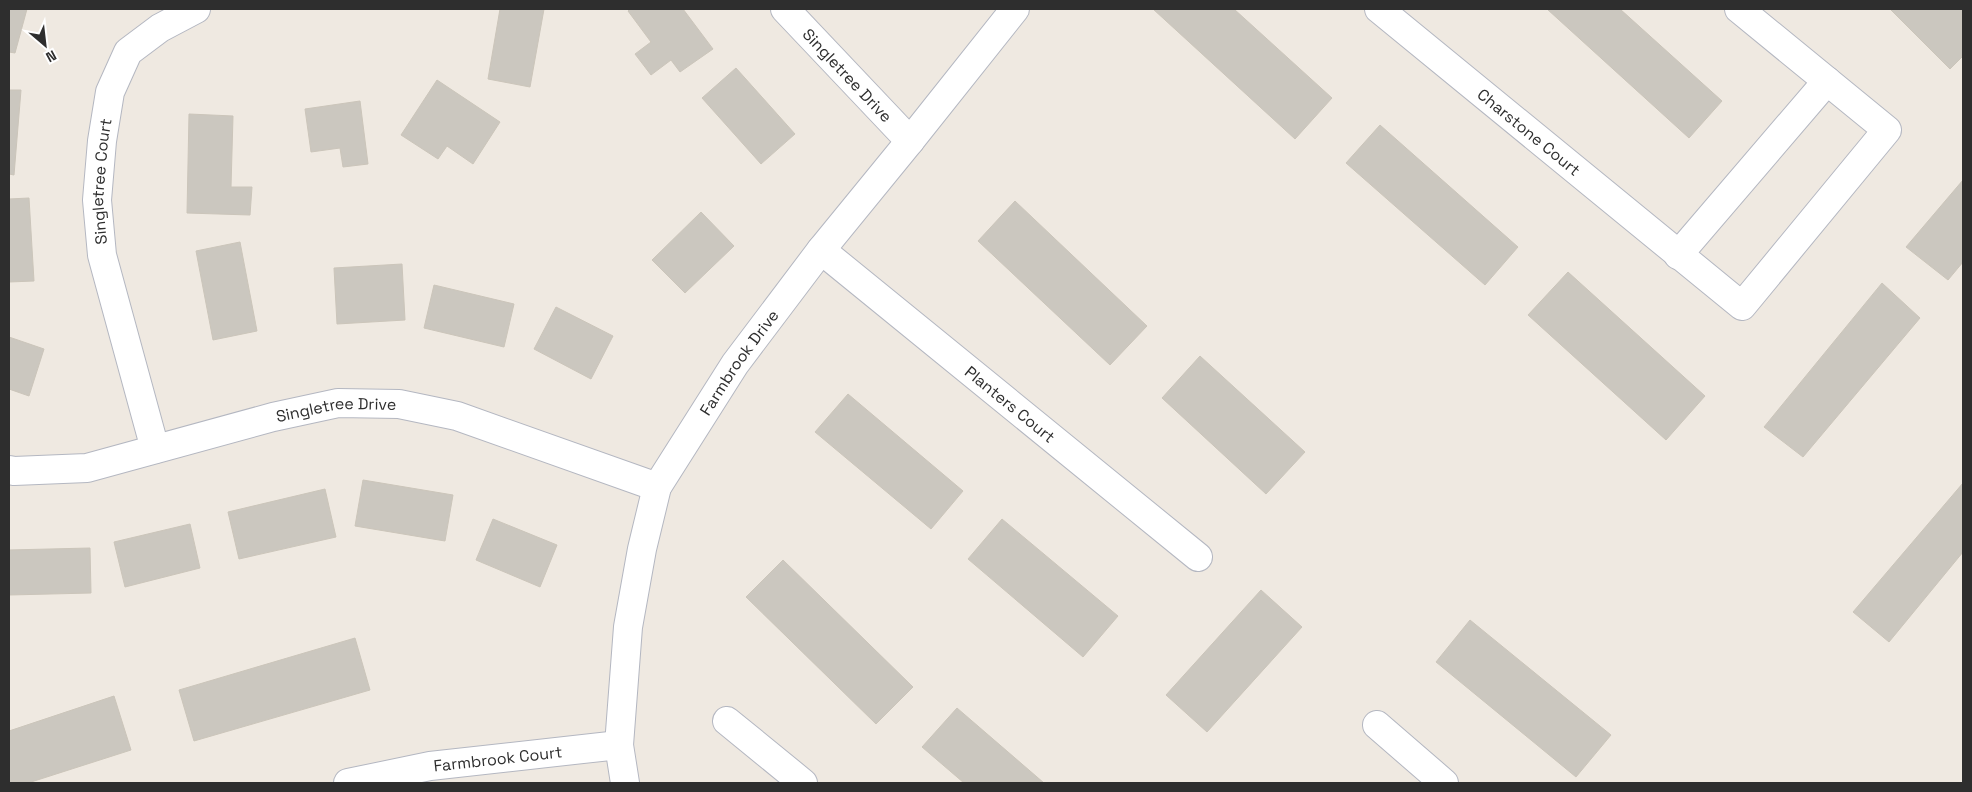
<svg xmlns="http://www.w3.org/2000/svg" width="1972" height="792" viewBox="0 0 1972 792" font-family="'Space Grotesk',sans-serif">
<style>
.building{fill:#cbc7bf;stroke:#cbc5ba}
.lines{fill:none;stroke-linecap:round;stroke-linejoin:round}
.street-casing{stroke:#b4b7c1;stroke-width:30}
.street{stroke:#fff;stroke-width:28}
.labels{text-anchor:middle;stroke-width:4.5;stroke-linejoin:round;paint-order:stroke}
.street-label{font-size:16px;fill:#2e2e2e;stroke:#fff}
</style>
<rect width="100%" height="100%" fill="#efe9e1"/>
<path class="building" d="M 9,9 L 27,9 L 15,53 L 9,52 Z
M 500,9 L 544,9 L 530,87 L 488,79 Z
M 630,9 L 683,9 L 713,49 L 680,72 L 671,60 L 651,75 L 635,54 L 651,42 L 628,11 Z
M 1153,9 L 1234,9 L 1332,98 L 1295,139 Z
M 1547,9 L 1620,9 L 1722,101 L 1689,138 Z
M 1890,9 L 1963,9 L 1963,56 L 1950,69 Z
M 736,68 L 795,134 L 761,164 L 702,98 Z
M 437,80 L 500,122 L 473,164 L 447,146 L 438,159 L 401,135 Z
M 9,90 L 21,90 L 14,175 L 9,174 Z
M 360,101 L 368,164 L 343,167 L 340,148 L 311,152 L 305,109 Z
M 189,114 L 233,116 L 231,187 L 252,187 L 250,215 L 187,213 Z
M 1380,125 L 1518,247 L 1485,285 L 1346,163 Z
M 1963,180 L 1963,262 L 1948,280 L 1906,247 Z
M 29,198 L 34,281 L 9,282 L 9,199 Z
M 1015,201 L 1147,326 L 1110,365 L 978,241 Z
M 701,212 L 734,246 L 685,293 L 652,260 Z
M 240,242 L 257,331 L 213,340 L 196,251 Z
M 402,264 L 405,320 L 337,324 L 334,268 Z
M 1568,272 L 1705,396 L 1666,440 L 1528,315 Z
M 1882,283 L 1920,318 L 1803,457 L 1764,427 Z
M 434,285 L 514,304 L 504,347 L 424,328 Z
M 556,307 L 613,336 L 591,379 L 534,349 Z
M 9,337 L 44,349 L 29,396 L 9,389 Z
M 1200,356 L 1305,452 L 1266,494 L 1162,398 Z
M 848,394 L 963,491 L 931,529 L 815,432 Z
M 363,480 L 453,495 L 445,541 L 355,526 Z
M 1963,483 L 1963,552 L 1889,642 L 1853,612 Z
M 325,489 L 336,537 L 239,559 L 228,512 Z
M 493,519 L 557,545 L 540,587 L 476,560 Z
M 1002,519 L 1118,616 L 1083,657 L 968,559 Z
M 190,524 L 200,568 L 125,587 L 114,542 Z
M 90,548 L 91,593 L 9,595 L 9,550 Z
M 783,560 L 913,687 L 876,724 L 746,597 Z
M 1261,590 L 1302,627 L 1207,732 L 1166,695 Z
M 1470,620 L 1611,735 L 1576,777 L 1436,662 Z
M 355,638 L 370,690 L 194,741 L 179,690 Z
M 114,696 L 131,750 L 28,783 L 9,783 L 9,731 Z
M 957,708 L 1044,783 L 964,783 L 922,747 Z"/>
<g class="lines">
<g class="street-casing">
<g id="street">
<path id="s1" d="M 785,9 L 910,141"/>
<path id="s2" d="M 1379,9 L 1742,306 L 1887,130 L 1739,9"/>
<path id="s3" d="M 821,250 L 1198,557"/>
<path d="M 1678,255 L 1827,81"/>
<path id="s4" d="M 155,449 L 102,255 L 97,200 L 102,141 L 110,92 L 128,52 L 160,28 L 196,9"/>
<path id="s5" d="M 9,470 L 14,471 L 87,468 L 273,417 L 338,403 L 399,404 L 457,416 L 657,487"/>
<path d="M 727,721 L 803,783"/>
<path d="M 1377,725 L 1444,783"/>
<path id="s6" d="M 348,783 L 430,766 L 619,745"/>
<path id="s7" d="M 625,783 L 619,745 L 628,627 L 642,549 L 657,487 L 735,364 L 821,250 L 910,141 L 1015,9"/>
</g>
</g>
<use href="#street" class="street"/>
</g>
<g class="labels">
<g class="street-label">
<text dy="6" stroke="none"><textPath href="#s1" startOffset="91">Singletree Drive</textPath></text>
<text dy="6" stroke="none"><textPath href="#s2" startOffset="194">Charstone Court</textPath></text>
<text dy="6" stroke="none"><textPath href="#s4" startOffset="275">Singletree Court</textPath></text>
<text dy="6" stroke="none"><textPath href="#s7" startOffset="449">Farmbrook Drive</textPath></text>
<text dy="6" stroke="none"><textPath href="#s3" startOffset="244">Planters Court</textPath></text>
<text dy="6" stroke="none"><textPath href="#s5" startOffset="335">Singletree Drive</textPath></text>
<text dy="6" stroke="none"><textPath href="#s6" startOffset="152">Farmbrook Court</textPath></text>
</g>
</g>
<rect width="1972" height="792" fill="none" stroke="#2e2e2e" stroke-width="20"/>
<g transform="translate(45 45) rotate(152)" stroke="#ffffff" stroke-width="4" paint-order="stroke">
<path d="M0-4L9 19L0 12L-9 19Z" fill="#2e2e2e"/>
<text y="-8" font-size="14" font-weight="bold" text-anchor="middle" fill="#2e2e2e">N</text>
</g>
</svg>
